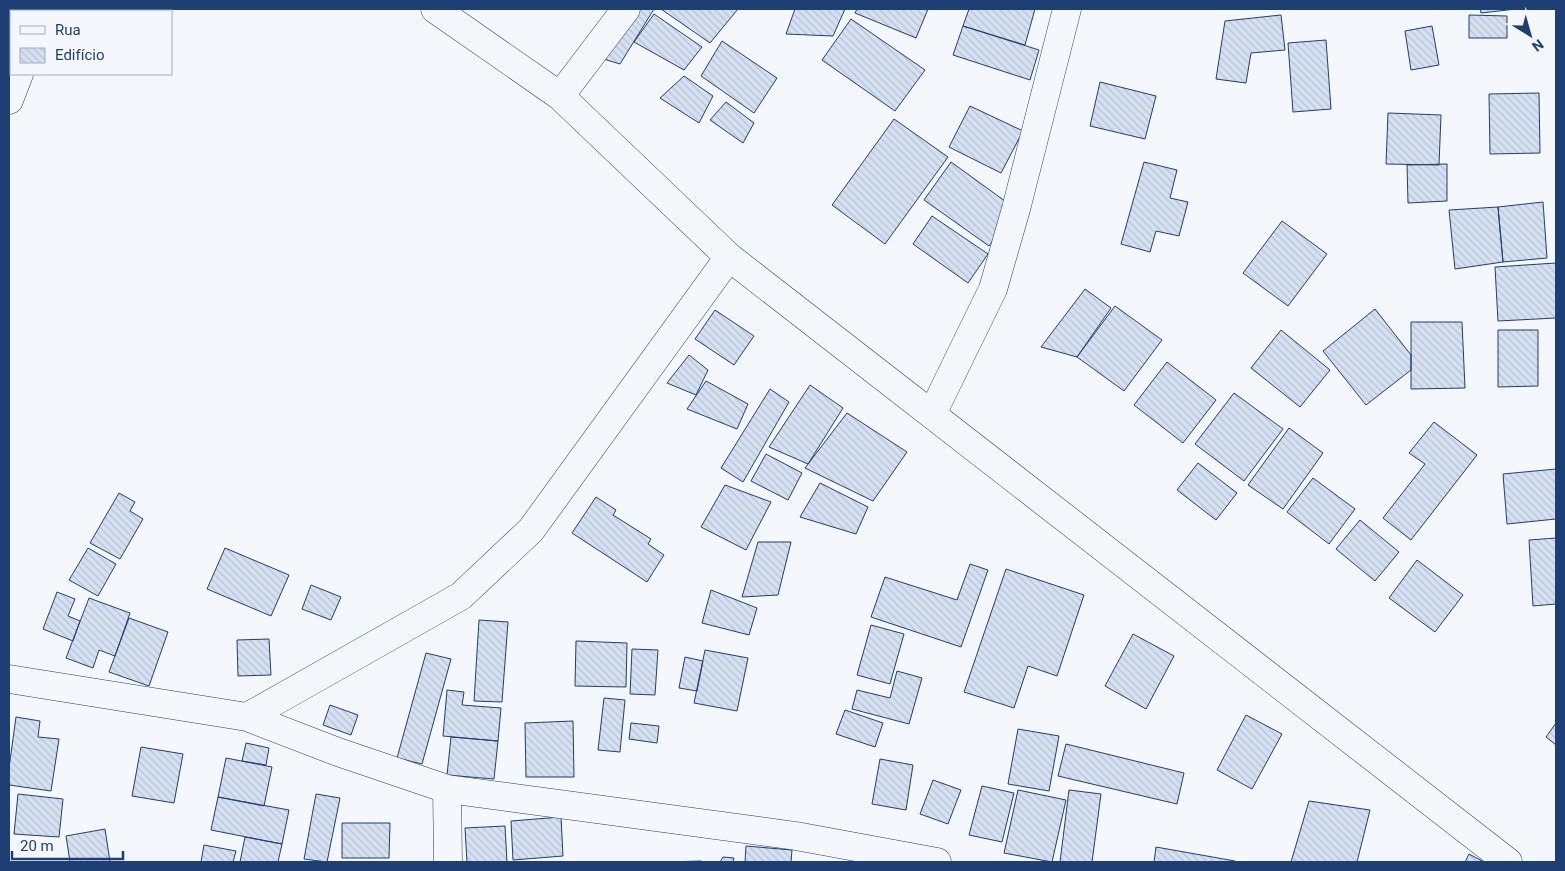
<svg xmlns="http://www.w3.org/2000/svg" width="1565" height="871" viewBox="0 0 1565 871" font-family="Roboto,sans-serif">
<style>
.building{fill:url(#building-back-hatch);stroke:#1d3f73}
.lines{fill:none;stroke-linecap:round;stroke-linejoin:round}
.minor-casing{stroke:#1d3f73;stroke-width:29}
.major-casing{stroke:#1d3f73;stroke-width:29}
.minor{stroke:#f4f7fb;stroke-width:28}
.major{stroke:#f4f7fb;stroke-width:28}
</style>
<defs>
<pattern id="building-back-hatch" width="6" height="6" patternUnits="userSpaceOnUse" patternTransform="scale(1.25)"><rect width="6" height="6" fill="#d5e0f0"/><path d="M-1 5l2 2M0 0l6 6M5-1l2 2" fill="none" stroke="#b6c1d1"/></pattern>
</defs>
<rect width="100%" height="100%" fill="#f4f7fb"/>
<path class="building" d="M 630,9 L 654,9 L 620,64 L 597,57 Z
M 661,9 L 738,9 L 710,43 Z
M 795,9 L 845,9 L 833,36 L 786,34 Z
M 857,9 L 928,9 L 916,38 L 855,13 Z
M 969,9 L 1035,9 L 1025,45 L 963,26 Z
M 1480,9 L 1516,9 L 1481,13 Z
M 654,14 L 702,47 L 684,70 L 634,42 Z
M 1281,15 L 1285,50 L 1251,53 L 1246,83 L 1216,79 L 1225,21 Z
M 1469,15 L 1507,16 L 1507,38 L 1469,38 Z
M 851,19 L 925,70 L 895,111 L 822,60 Z
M 963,26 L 1039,50 L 1030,80 L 953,55 Z
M 1432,26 L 1439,65 L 1411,70 L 1405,31 Z
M 1326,40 L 1331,109 L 1293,112 L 1288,43 Z
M 722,41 L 777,78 L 754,113 L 701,76 Z
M 684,76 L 713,96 L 699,123 L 660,98 Z
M 1100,82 L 1156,96 L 1145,139 L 1090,126 Z
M 1539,93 L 1540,153 L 1490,154 L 1489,94 Z
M 726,102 L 754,123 L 743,143 L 710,120 Z
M 970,106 L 1023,131 L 1001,173 L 949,147 Z
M 1388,113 L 1441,115 L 1439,165 L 1386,164 Z
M 894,119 L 948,157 L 885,244 L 832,205 Z
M 951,162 L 1016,209 L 989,246 L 924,200 Z
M 1144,162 L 1177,170 L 1170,198 L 1188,202 L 1179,236 L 1156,231 L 1150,252 L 1121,244 Z
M 1447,164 L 1447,201 L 1408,203 L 1407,165 Z
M 1543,202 L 1547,258 L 1503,262 L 1498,207 Z
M 1498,207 L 1503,262 L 1455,269 L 1449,210 Z
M 932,216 L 988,254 L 968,283 L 913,244 Z
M 1282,221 L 1327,254 L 1288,306 L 1243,273 Z
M 1556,263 L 1556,318 L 1498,321 L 1495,267 Z
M 1085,289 L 1111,308 L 1077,357 L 1041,347 Z
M 1115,306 L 1162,340 L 1124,391 L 1077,357 Z
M 1375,309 L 1411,355 L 1411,370 L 1366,405 L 1323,351 Z
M 715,310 L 754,336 L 734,365 L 695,339 Z
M 1411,322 L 1462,322 L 1465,388 L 1411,389 Z
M 1281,330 L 1330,370 L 1300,407 L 1251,368 Z
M 1498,330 L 1538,330 L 1538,386 L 1498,387 Z
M 689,355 L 708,370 L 696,395 L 667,383 Z
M 1167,362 L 1216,400 L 1183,443 L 1134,405 Z
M 706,381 L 748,404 L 737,429 L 687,409 Z
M 810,385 L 843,408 L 808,464 L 769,447 Z
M 770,389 L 789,402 L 743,482 L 721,468 Z
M 1234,393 L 1283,429 L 1244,481 L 1195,444 Z
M 847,413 L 907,452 L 873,501 L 805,468 Z
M 1434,422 L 1477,455 L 1411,540 L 1383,518 L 1425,464 L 1409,453 Z
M 1289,428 L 1323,453 L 1283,509 L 1248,485 Z
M 766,454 L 802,473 L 788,500 L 751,481 Z
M 1198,463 L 1237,493 L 1216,520 L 1177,490 Z
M 1556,469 L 1556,519 L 1507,524 L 1503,474 Z
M 1313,478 L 1355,509 L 1329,544 L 1287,512 Z
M 820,483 L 868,507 L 856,534 L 800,517 Z
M 725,485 L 771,502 L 746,550 L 701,527 Z
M 119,493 L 135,502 L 130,511 L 143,519 L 120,559 L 90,543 Z
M 596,497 L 616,510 L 613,515 L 651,539 L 648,544 L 664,555 L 647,582 L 572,533 Z
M 1360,520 L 1399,552 L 1375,581 L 1336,549 Z
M 1556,538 L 1556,604 L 1533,606 L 1529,540 Z
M 758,542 L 791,542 L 778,595 L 742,597 Z
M 88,548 L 116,564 L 98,596 L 69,580 Z
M 225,548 L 289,575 L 271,616 L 207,589 Z
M 1417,560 L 1463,595 L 1435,632 L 1389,598 Z
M 970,564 L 988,570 L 961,647 L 871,617 L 885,577 L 957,600 Z
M 1006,569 L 1084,595 L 1057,676 L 1028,666 L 1014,708 L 964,692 Z
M 311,585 L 341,597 L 331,620 L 302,609 Z
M 711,590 L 757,608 L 749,635 L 702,623 Z
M 57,592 L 75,599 L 68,616 L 80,621 L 73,641 L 43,629 Z
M 89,598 L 130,613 L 115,656 L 99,650 L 93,668 L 66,658 Z
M 129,618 L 168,632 L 149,686 L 109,672 Z
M 479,620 L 508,622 L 502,702 L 474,701 Z
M 871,625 L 904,634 L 890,684 L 857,675 Z
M 1133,634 L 1174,656 L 1146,709 L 1105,686 Z
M 269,639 L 271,675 L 238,676 L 237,640 Z
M 576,641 L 627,643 L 626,687 L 575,686 Z
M 632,649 L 658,650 L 655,695 L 630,694 Z
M 705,650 L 748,658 L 737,711 L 694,703 Z
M 426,653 L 451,659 L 422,764 L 397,758 Z
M 685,657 L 703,661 L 697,691 L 679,688 Z
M 897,671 L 922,678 L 909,724 L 852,709 L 857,690 L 890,698 Z
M 447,690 L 464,692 L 462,705 L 501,708 L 498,741 L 443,736 Z
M 604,698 L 625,700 L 620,752 L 598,750 Z
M 330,705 L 358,715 L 351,735 L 323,725 Z
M 845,710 L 883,723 L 875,747 L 836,734 Z
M 1246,715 L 1282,734 L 1252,789 L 1217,770 Z
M 16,717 L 40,721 L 38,737 L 59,739 L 51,791 L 9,785 L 9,768 Z
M 573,721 L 574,777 L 526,777 L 525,723 Z
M 631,723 L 659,726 L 657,743 L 629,739 Z
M 1556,723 L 1556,745 L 1546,737 Z
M 1018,729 L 1059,736 L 1049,791 L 1008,784 Z
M 451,737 L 498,741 L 494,779 L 447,775 Z
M 246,743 L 269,748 L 266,765 L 242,761 Z
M 1066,744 L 1184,773 L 1177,804 L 1058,776 Z
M 141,747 L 183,754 L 174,803 L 132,796 Z
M 226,758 L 272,767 L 264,806 L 218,797 Z
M 880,759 L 913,765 L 906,810 L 872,804 Z
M 933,780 L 961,790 L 948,824 L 920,814 Z
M 982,786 L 1014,793 L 1002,842 L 969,835 Z
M 1018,790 L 1066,800 L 1052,862 L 1004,853 Z
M 1069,790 L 1101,794 L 1092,862 L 1060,862 Z
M 18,794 L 63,799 L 59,837 L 14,834 Z
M 316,794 L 340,798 L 327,862 L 304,859 Z
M 218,797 L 289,810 L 282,844 L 211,830 Z
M 1309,801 L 1370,810 L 1357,862 L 1291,862 Z
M 561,817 L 563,856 L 513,860 L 511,821 Z
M 342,823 L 390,823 L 389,858 L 342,858 Z
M 505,826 L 507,862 L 467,862 L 465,828 Z
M 105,829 L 110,862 L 70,862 L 66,836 Z
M 245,837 L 282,844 L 278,862 L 240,862 Z
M 204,845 L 236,851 L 233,862 L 201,862 Z
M 746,846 L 792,850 L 791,862 L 745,862 Z
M 1156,847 L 1235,861 L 1234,862 L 1154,862 Z
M 1469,854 L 1484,862 L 1465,862 Z
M 723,857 L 734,858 L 733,862 L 720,862 Z
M 701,861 L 701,862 L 665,862 Z"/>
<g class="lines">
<g class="minor-casing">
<path id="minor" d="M 44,11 L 45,9
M 560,96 L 626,9
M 9,100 L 19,74
M 932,414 L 993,289 L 1016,209 L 1067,9
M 9,679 L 247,717 L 338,752 L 447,789 L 796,836 L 937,862
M 247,717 L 461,596 L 531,530 L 729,257
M 447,789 L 448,862"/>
</g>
<g class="major-casing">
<path id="major" d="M 435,9 L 560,96 L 729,257 L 1508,862"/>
</g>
<use href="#minor" class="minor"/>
<use href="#major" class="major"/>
</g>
<rect width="1565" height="871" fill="none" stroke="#1d3f73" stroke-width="20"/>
<rect x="10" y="10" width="162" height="65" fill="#f4f7fb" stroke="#9eadc5"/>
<rect x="20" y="26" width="25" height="8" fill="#f4f7fb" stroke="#9eadc5"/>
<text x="55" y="35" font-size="15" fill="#1d3f73">Rua</text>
<rect x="20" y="48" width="25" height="15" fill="url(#building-back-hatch)" stroke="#9eadc5"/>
<text x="55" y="60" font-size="15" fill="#1d3f73">Edifício</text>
<g transform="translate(1530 35) rotate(143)" stroke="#f4f7fb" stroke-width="4" paint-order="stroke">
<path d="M0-4L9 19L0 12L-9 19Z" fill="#1d3f73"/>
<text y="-8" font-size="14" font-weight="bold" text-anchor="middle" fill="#1d3f73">N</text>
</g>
<path d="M12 851v8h111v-8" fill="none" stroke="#1d3f73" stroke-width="2.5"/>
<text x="20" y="851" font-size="15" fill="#1d3f73" stroke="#f4f7fb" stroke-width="4" paint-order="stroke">20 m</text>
</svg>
